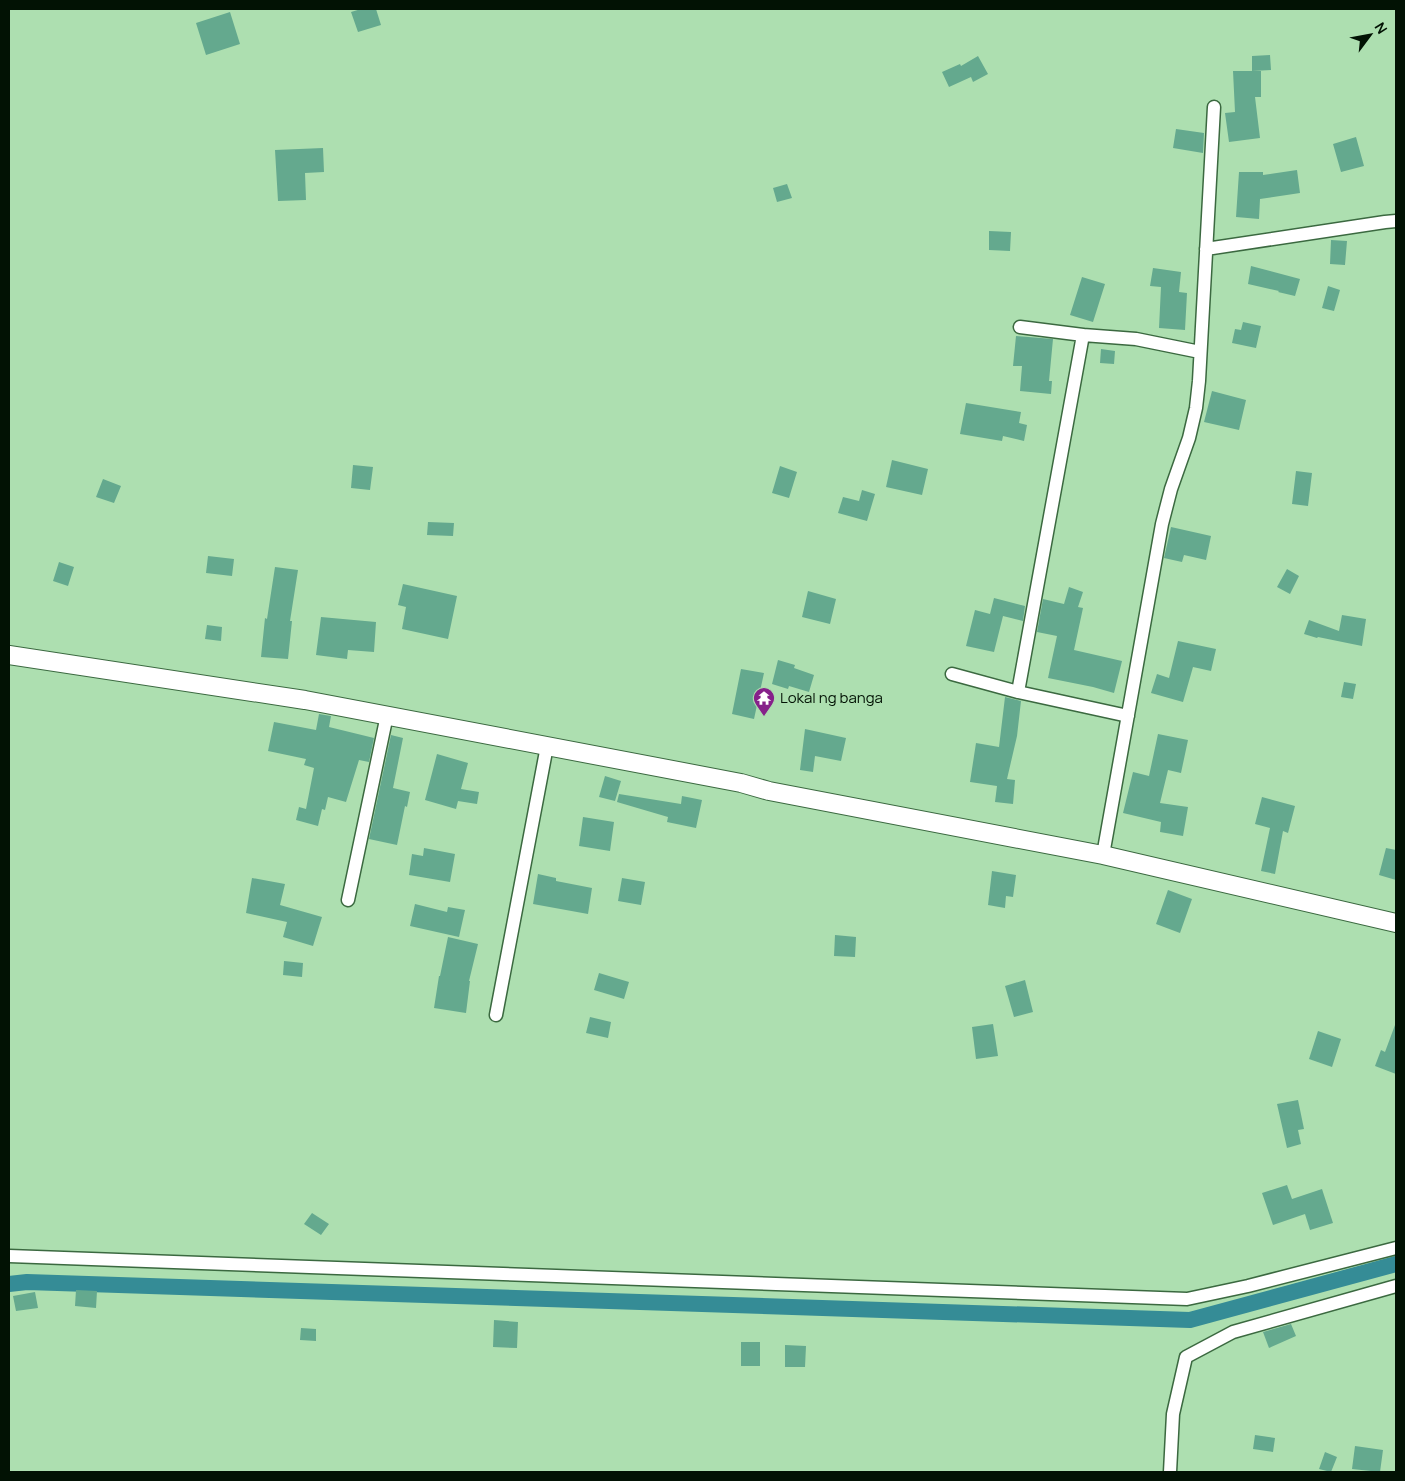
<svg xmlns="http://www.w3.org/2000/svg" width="1405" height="1481" viewBox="0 0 1405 1481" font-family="Manrope,sans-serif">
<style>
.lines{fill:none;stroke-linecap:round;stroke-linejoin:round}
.canal{stroke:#358c96;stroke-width:16}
.building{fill:#64a98e}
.minor-casing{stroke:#3b6940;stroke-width:15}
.secondary-casing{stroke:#3b6940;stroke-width:20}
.minor{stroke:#fff;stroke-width:12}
.secondary{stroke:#fff;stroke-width:18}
.labels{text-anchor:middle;stroke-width:5;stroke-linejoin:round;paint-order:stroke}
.poi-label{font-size:15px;fill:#021204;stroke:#addfb0;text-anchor:start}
</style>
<rect width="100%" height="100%" fill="#addfb0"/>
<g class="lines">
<path class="canal" d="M 9,1284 L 27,1282 L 1190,1320 L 1396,1264"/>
</g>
<path class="building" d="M 361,9 L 376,9 L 381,25 L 358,32 L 351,12 Z
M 230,12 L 240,44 L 206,55 L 196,23 Z
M 1270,55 L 1271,70 L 1252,71 L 1252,56 Z
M 978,56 L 988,74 L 973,82 L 971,77 L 949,87 L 942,72 L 960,64 L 961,66 Z
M 1233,71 L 1261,71 L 1261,97 L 1255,97 L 1260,138 L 1229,142 L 1225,113 L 1235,112 Z
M 1176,129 L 1204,133 L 1203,153 L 1173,148 Z
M 1356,137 L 1364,166 L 1341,172 L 1333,144 Z
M 323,148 L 324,172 L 305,173 L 306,200 L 278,201 L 275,150 Z
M 1297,170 L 1300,193 L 1260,199 L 1259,219 L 1236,217 L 1239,172 L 1263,172 L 1263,175 Z
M 787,184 L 792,198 L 777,202 L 773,188 Z
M 989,231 L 1011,232 L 1010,251 L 989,250 Z
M 1331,240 L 1347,241 L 1345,265 L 1330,264 Z
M 1251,266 L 1300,279 L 1295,296 L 1278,292 L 1279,291 L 1248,284 Z
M 1153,268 L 1181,272 L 1179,292 L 1187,293 L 1185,330 L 1159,328 L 1161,287 L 1150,286 Z
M 1082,277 L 1105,284 L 1093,322 L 1070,315 Z
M 1328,286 L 1340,290 L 1334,311 L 1322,308 Z
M 1243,322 L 1261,326 L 1256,348 L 1232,343 L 1235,329 L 1241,330 Z
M 1016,336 L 1053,339 L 1049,381 L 1052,381 L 1051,394 L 1020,391 L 1022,366 L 1013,366 Z
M 1101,349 L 1115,351 L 1114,364 L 1100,363 Z
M 1212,391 L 1246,400 L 1239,430 L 1204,422 Z
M 966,403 L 1021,412 L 1019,423 L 1027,425 L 1024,441 L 1003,436 L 1002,441 L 960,434 Z
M 892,460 L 928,469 L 922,495 L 886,487 Z
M 353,465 L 373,467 L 370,490 L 351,488 Z
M 780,466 L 797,472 L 789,498 L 772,493 Z
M 1296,471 L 1312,473 L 1308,506 L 1292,504 Z
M 103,479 L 121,486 L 114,503 L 96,497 Z
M 862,490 L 875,494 L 867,521 L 838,513 L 843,497 L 859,501 Z
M 428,522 L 454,523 L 453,536 L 427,535 Z
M 1171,527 L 1211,536 L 1206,560 L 1184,555 L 1182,562 L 1164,558 Z
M 208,556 L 234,559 L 232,576 L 206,573 Z
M 59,562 L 74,567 L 68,586 L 53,581 Z
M 275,567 L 298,570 L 290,621 L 292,621 L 288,659 L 261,657 L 265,618 L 267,619 Z
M 1287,569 L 1299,576 L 1290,594 L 1277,587 Z
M 403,584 L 457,596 L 448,639 L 402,629 L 406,607 L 398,605 Z
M 1069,587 L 1083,592 L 1078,607 L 1083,608 L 1074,650 L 1122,661 L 1114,693 L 1093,687 L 1048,678 L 1057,636 L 1037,632 L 1043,599 L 1064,604 Z
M 808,591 L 836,599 L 830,624 L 802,617 Z
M 994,598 L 1025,606 L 1023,621 L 1003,616 L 994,652 L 966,646 L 975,610 L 990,614 Z
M 1342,615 L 1366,619 L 1362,646 L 1318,637 L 1317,638 L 1304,634 L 1309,620 L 1339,631 Z
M 321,617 L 376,622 L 374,652 L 348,650 L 347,659 L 316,655 Z
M 207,625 L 222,627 L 221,641 L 205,639 Z
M 1178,641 L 1216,649 L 1211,671 L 1193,667 L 1183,702 L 1151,693 L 1157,674 L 1169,678 Z
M 778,660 L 795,665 L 794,668 L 814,675 L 809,692 L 789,686 L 788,689 L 772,684 Z
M 741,669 L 764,673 L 754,719 L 732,714 Z
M 1344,682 L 1356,684 L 1353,699 L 1341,697 Z
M 1005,697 L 1021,701 L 1017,736 L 1007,779 L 1015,780 L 1013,804 L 995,802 L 997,786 L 970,782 L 976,743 L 999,747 Z
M 319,714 L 331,716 L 329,727 L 374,738 L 369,762 L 359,760 L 346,802 L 328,797 L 325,810 L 322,809 L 318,826 L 296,820 L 299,807 L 306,809 L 314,768 L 304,765 L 306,759 L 268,751 L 274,722 L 316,730 Z
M 805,729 L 846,738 L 841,761 L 815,756 L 813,772 L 800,770 Z
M 1158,734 L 1188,740 L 1181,773 L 1168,770 L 1160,803 L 1188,807 L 1183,836 L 1160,832 L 1161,822 L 1123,813 L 1133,772 L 1149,776 Z
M 391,735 L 403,738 L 393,788 L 410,792 L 407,807 L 405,806 L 397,845 L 369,839 Z
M 437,754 L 468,763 L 461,789 L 479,792 L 477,804 L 458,801 L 456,809 L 425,800 Z
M 605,776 L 621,781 L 615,801 L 599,797 Z
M 619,794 L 681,804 L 682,796 L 702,800 L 696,828 L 667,822 L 668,817 L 617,802 Z
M 1262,797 L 1295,806 L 1288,833 L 1283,831 L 1275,874 L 1261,871 L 1270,828 L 1255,824 Z
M 583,817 L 614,822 L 610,851 L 579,846 Z
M 424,848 L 455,854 L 450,882 L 409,875 L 412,854 L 423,856 Z
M 1386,848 L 1396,850 L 1396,880 L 1379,875 Z
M 992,871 L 1016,875 L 1013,897 L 1006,896 L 1005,908 L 988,905 Z
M 538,874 L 556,878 L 556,881 L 592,888 L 588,914 L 533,904 Z
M 252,878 L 285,884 L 280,905 L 322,917 L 313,946 L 283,937 L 287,922 L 246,913 Z
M 622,878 L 645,882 L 641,905 L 618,901 Z
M 1168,890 L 1192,899 L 1180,933 L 1156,924 Z
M 415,904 L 447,912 L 448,907 L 465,910 L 459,937 L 410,926 Z
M 835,935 L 856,937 L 855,957 L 834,956 Z
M 448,937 L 478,944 L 469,981 L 470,981 L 466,1013 L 434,1008 L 439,976 L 440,976 Z
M 284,961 L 303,963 L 302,977 L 283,975 Z
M 599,973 L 629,982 L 624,999 L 594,990 Z
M 1025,980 L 1033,1012 L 1014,1017 L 1005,986 Z
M 590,1017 L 611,1022 L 608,1038 L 586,1033 Z
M 993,1024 L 998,1056 L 976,1059 L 972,1027 Z
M 1395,1025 L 1396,1026 L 1396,1074 L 1375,1066 L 1381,1050 L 1385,1052 Z
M 1318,1031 L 1341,1039 L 1332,1067 L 1309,1059 Z
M 1298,1100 L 1304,1129 L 1298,1130 L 1301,1144 L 1287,1148 L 1277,1104 Z
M 1287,1185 L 1292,1199 L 1322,1189 L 1333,1223 L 1310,1230 L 1305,1214 L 1273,1225 L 1262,1193 Z
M 312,1213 L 329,1224 L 321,1235 L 304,1224 Z
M 76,1290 L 97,1291 L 96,1308 L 75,1306 Z
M 35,1292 L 38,1308 L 16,1311 L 13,1296 Z
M 494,1320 L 518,1322 L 517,1348 L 493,1347 Z
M 1291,1324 L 1296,1336 L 1269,1348 L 1263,1332 Z
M 301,1328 L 316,1329 L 316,1341 L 300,1340 Z
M 741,1342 L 760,1342 L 760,1366 L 741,1366 Z
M 785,1345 L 806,1346 L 805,1367 L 785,1367 Z
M 1255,1435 L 1275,1438 L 1273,1452 L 1253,1449 Z
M 1355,1446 L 1383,1450 L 1380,1472 L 1352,1469 Z
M 1325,1452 L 1337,1457 L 1331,1472 L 1319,1469 Z"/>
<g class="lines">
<g class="minor-casing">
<path id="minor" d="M 1206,249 L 1385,222 L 1396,221
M 1020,327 L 1083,335 L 1136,339 L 1200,352
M 952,674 L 1018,692 L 1128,716
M 1018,692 L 1083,335
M 1103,855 L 1162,524 L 1171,489 L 1189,438 L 1196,408 L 1199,381 L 1214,107
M 348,900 L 387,715
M 496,1015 L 547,746
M 9,1256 L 1187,1299 L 1248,1286 L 1396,1248
M 1170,1472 L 1173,1414 L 1186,1357 L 1233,1332 L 1396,1286"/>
</g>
<g class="secondary-casing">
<path id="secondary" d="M 9,655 L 305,700 L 741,783 L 769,791 L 1103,855 L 1396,923"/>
</g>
<use href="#minor" class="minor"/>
<use href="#secondary" class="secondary"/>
</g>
<defs>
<g id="temple-pin" transform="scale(1.125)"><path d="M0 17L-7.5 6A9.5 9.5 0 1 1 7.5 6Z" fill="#86218a" stroke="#addfb0"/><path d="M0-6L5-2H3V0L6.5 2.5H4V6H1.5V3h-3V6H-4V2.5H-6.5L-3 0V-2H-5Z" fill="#fff"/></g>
</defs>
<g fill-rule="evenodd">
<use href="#temple-pin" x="764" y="698"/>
</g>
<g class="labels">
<g class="poi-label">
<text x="780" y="703">Lokal ng banga</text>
</g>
</g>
<rect width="1405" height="1481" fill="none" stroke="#021204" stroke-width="20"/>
<g transform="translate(1370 35) rotate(58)" stroke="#addfb0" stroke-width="4" paint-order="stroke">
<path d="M0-4L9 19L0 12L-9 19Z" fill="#021204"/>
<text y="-8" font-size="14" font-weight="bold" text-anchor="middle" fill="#021204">N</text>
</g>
</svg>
